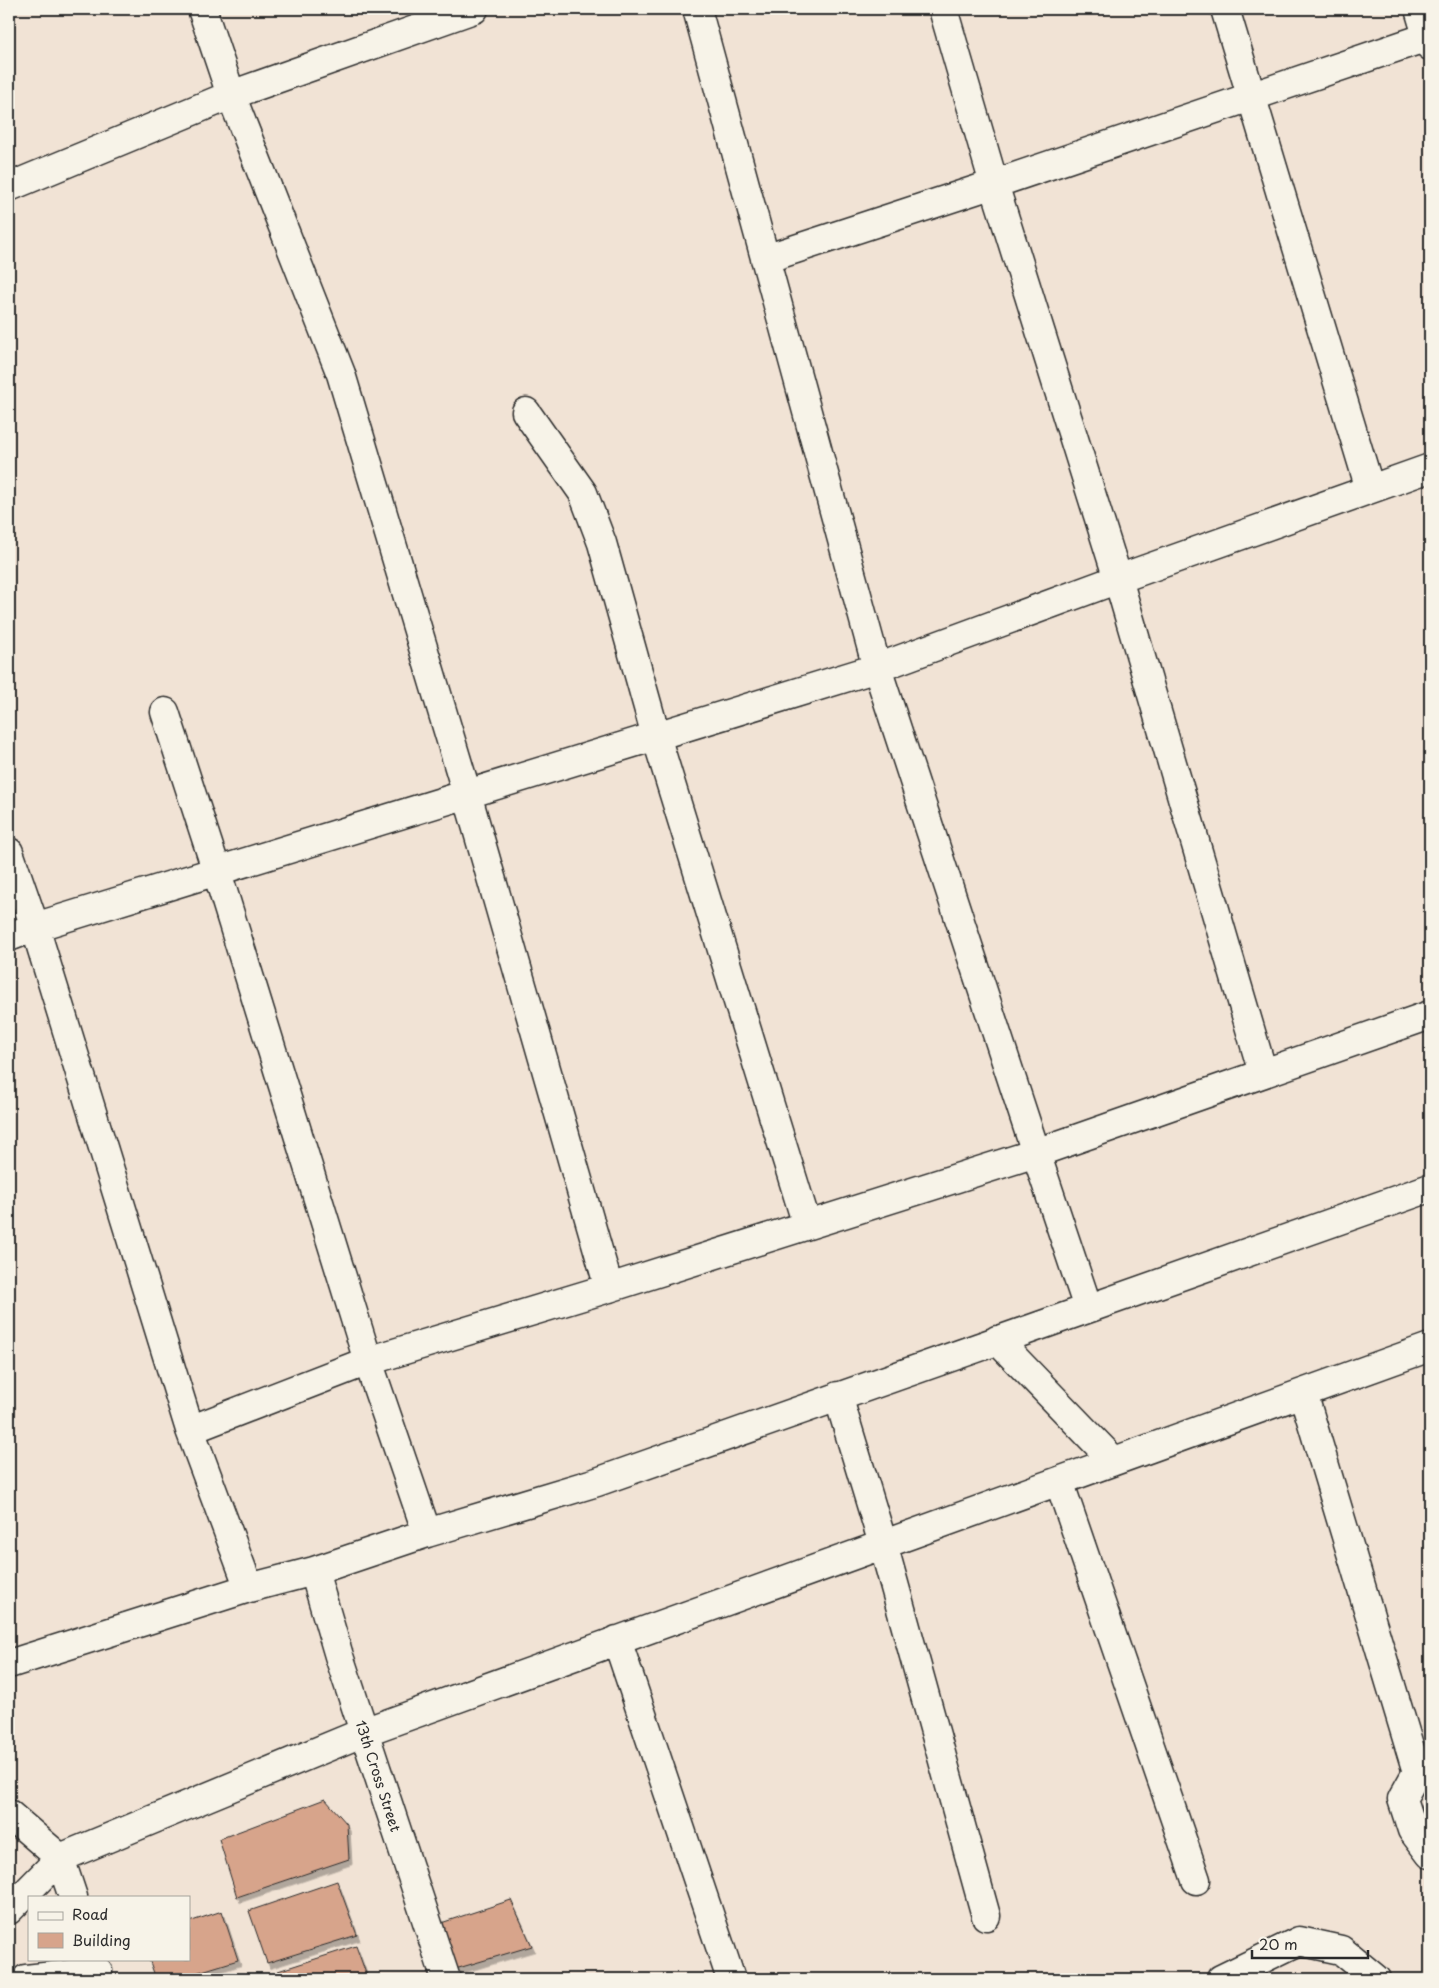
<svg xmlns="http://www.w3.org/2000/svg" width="1439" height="1988" viewBox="0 0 1439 1988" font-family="'Playpen Sans',sans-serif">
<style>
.building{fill:#d7a48b;stroke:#2b2b2b;filter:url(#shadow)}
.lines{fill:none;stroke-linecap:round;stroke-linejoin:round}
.minor-casing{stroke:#2b2b2b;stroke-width:31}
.minor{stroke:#f7f3e8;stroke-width:28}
.labels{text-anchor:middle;stroke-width:4.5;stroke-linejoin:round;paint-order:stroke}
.street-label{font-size:14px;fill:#2b2b2b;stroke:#f7f3e8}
</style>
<defs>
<filter id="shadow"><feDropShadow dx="3" dy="5.5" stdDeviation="0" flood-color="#0004"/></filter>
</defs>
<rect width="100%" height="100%" fill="#f1e3d5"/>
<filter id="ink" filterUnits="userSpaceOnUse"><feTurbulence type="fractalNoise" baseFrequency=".02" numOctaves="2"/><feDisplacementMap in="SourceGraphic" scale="10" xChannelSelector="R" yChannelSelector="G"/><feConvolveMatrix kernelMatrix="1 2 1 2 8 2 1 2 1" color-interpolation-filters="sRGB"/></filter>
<g filter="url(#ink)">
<path class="building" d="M 325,1799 L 347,1824 L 349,1859 L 237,1897 L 219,1839 Z
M 337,1881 L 357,1935 L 267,1963 L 249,1911 Z
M 511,1900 L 532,1946 L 452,1970 L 438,1924 Z
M 222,1911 L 238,1960 L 176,1979 L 156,1979 L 149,1959 L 189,1959 L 189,1922 Z
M 356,1946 L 368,1979 L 280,1979 L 278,1971 Z
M 269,1975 L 270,1979 L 253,1979 Z"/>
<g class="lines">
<g class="minor-casing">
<path id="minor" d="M 202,9 L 231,95 L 341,374 L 467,794 L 609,1288
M 943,9 L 994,184 L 1118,579 L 1263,1073
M 1225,9 L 1370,489
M 1419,9 L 1430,46
M 9,187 L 231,95 L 474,9
M 765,259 L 994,184 L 1430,36
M 526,412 L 583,493 L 602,543 L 656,736 L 807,1225
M 165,712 L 217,872 L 368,1361 L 427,1533
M 9,852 L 35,927 L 190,1430 L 249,1588
M 9,937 L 35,927 L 877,668 L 1118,579 L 1430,468
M 1088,1308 L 1036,1153 L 1430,1015
M 997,1340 L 1114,1461
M 1303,1393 L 1417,1772
M 838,1396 L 883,1544 L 986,1916
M 190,1430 L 368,1361 L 609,1288 L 1036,1153 L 877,668 L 697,9
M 1059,1481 L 1196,1880
M 314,1571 L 339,1656 L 446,1979
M 617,1640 L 731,1979
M 9,1664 L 249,1588 L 314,1571 L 427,1533 L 597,1482 L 1430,1188
M 1430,1765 L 1417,1772 L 1402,1799 L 1412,1830 L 1430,1854
M 9,1814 L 60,1858 L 364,1732 L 1430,1347
M 9,1910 L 60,1858 L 73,1897
M 26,1979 L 98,1971
M 1221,1979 L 1299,1941 L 1341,1950 L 1376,1979"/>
</g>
<use href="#minor" class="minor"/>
</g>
</g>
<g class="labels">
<g class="street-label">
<text transform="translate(378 1776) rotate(72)" y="5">13th Cross Street</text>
</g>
</g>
<rect width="1439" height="1988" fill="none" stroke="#f7f3e8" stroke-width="30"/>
<rect x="15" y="15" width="1409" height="1958" fill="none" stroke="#2b2b2b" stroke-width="2" filter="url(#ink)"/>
<rect x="28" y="1896" width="162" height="65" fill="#f7f3e8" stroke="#a5a39c"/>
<rect x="38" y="1912" width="25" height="8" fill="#f7f3e8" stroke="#a5a39c"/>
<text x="72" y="1920" font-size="15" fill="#2b2b2b">Road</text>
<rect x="38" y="1933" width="25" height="15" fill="#d7a48b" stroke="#a5a39c"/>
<text x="72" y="1946" font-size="15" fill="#2b2b2b">Building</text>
<path d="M1252 1950v8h116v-8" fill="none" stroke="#2b2b2b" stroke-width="2.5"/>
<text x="1259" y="1950" font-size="15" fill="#2b2b2b" stroke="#f7f3e8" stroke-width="4" paint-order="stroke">20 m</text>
</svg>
